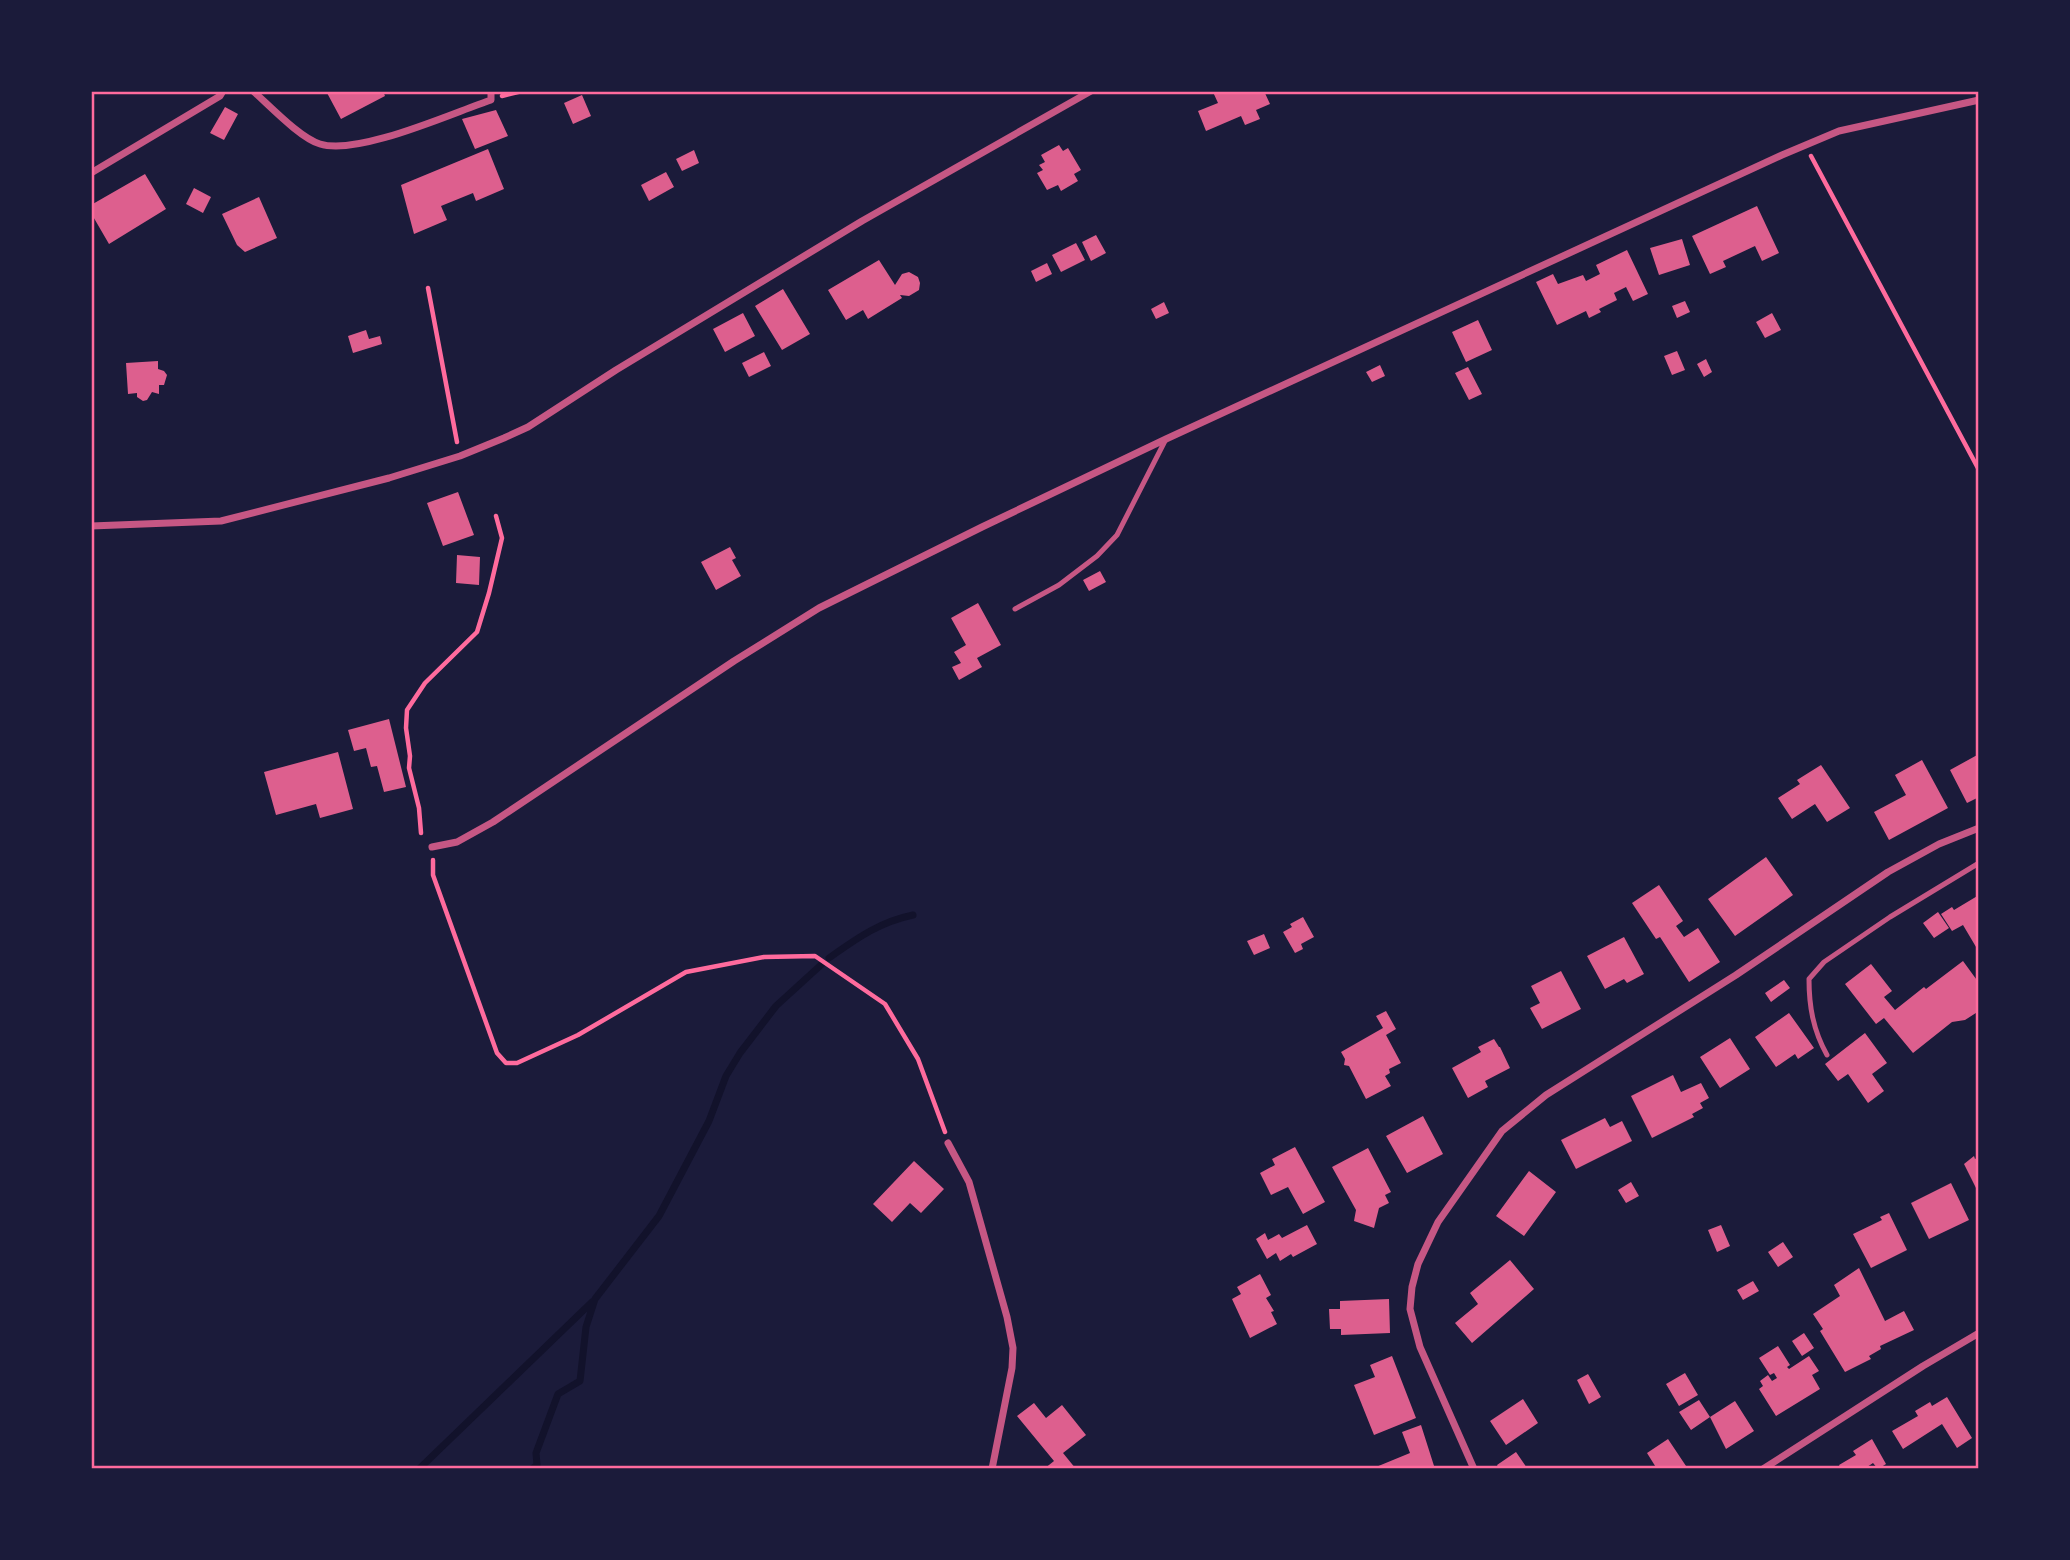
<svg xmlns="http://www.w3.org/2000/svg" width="2070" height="1560" viewBox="0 0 2070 1560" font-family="'Noto Sans',sans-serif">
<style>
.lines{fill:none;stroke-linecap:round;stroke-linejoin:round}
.stream{stroke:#12122b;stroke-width:7}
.building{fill:#dd5f8e}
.path{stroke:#ff6b9d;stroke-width:4.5}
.service{stroke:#c65784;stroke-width:5}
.minor{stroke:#c65784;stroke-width:7}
.neatline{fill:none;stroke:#ff6b9d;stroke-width:2.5}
</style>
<rect width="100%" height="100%" fill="#1b1b3a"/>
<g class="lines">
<path class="stream" d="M 829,958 C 856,939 879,922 913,915
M 419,1469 L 592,1302
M 532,1469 L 537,1465 L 536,1453 L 558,1394 L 580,1381 L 586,1327 L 595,1299 L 659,1216 L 709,1121 L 726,1076 L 740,1053 L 776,1006 L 822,964"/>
</g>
<path class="building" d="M 326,91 L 383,91 L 385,96 L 341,119 Z
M 1216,91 L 1264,91 L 1270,104 L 1256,110 L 1260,119 L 1245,125 L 1241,116 L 1206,131 L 1198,111 L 1218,103 L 1213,92 Z
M 582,95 L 591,116 L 573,124 L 564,103 Z
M 225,107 L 238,114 L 224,140 L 210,133 Z
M 496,110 L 508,136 L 475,149 L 462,119 Z
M 1059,145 L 1063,151 L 1068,148 L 1081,170 L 1074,174 L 1078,181 L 1061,191 L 1058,185 L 1047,190 L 1037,173 L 1043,170 L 1039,165 L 1045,162 L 1041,155 Z
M 488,149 L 504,189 L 476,201 L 473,193 L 441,206 L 447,220 L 414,234 L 401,185 Z
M 694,150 L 699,163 L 682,171 L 676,159 Z
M 666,172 L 674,187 L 649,201 L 641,185 Z
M 145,174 L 166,209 L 109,244 L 91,213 L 91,205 Z
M 194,188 L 211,197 L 203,213 L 186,204 Z
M 259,197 L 277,238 L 245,252 L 237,245 L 222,214 Z
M 1757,206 L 1779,253 L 1762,261 L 1755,246 L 1723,261 L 1726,267 L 1710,274 L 1692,236 Z
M 1096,235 L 1106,253 L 1091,261 L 1082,242 Z
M 1682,239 L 1690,265 L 1659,275 L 1650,248 Z
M 1076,243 L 1085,260 L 1061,272 L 1052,255 Z
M 1627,250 L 1648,294 L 1633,301 L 1626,287 L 1614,293 L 1617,300 L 1599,309 L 1601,312 L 1589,318 L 1586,311 L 1557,325 L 1536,282 L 1553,274 L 1558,284 L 1583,275 L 1586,281 L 1600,274 L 1596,265 Z
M 879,260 L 895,285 L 902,274 L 909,272 L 918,277 L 920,283 L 919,290 L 909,296 L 900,295 L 902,298 L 868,319 L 863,310 L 846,320 L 828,290 Z
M 1047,263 L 1052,274 L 1036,282 L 1031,271 Z
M 783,289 L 810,334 L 782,350 L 755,306 Z
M 1685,301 L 1690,312 L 1677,318 L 1672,306 Z
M 1164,302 L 1169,313 L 1156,319 L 1151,309 Z
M 743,313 L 755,336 L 725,352 L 713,329 Z
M 1772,313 L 1781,330 L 1765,338 L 1756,322 Z
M 1478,320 L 1492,350 L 1466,362 L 1452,332 Z
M 366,330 L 369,339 L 380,336 L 382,344 L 353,353 L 348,336 Z
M 1677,351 L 1685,370 L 1672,375 L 1664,356 Z
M 764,352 L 771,366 L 749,377 L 742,363 Z
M 1706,359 L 1712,372 L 1704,377 L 1697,364 Z
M 158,361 L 158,369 L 164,371 L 167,375 L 164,385 L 159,385 L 159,394 L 152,392 L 147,400 L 143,401 L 137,397 L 137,393 L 128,394 L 126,363 Z
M 1380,365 L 1385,376 L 1372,382 L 1366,372 Z
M 1468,367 L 1482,394 L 1469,400 L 1455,373 Z
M 458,492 L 474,535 L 443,546 L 427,503 Z
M 730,547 L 736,558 L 732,560 L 741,576 L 716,590 L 701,562 Z
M 457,555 L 480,557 L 479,585 L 456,583 Z
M 1100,571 L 1106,582 L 1089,591 L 1083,580 Z
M 978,603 L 1001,645 L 977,658 L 982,667 L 959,680 L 952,667 L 961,663 L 954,652 L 966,645 L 951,618 Z
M 389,719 L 406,787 L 384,792 L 377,766 L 371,767 L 366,748 L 354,751 L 348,730 Z
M 338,752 L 353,809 L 320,818 L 316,804 L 276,815 L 264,772 Z
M 1979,754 L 1979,797 L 1967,803 L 1950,770 Z
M 1922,760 L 1948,808 L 1889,840 L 1874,812 L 1906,795 L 1895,775 Z
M 1821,765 L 1850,808 L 1827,822 L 1815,804 L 1792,819 L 1778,798 L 1800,784 L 1797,780 Z
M 1766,857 L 1793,895 L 1735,936 L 1708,899 Z
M 1659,885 L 1683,921 L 1676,926 L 1684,937 L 1698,928 L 1720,962 L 1689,982 L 1660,937 L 1656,939 L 1632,903 Z
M 1979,895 L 1979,952 L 1963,925 L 1952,931 L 1941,914 L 1952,907 L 1954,910 Z
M 1938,912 L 1949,928 L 1934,938 L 1923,923 Z
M 1303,917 L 1314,937 L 1301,944 L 1303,949 L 1295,953 L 1283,932 L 1292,927 L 1290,924 Z
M 1264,934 L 1270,948 L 1254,955 L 1247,941 Z
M 1624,937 L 1644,974 L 1627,983 L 1624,979 L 1605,989 L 1587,956 Z
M 1963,961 L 1979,983 L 1979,1011 L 1965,1020 L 1952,1022 L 1913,1053 L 1884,1018 L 1876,1024 L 1845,984 L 1871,964 L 1892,991 L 1884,997 L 1895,1010 L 1924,987 L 1926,989 Z
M 1561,971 L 1581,1009 L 1542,1029 L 1530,1008 L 1540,1003 L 1531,986 Z
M 1784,980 L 1790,988 L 1771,1002 L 1765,993 Z
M 1386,1011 L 1396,1029 L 1386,1035 L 1401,1063 L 1389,1069 L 1390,1073 L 1385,1076 L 1391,1086 L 1366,1099 L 1349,1066 L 1344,1065 L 1345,1059 L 1341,1052 L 1383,1028 L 1376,1016 Z
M 1789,1013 L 1814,1048 L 1798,1059 L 1795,1054 L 1776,1067 L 1755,1037 Z
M 1865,1033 L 1887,1063 L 1872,1074 L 1884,1091 L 1868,1103 L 1848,1074 L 1838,1081 L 1825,1064 Z
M 1730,1038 L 1750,1069 L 1720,1088 L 1700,1057 Z
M 1494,1039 L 1499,1047 L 1500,1047 L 1510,1068 L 1485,1081 L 1488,1087 L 1468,1098 L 1452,1068 L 1481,1052 L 1478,1047 Z
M 1673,1075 L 1681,1092 L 1701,1083 L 1709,1098 L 1700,1103 L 1703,1108 L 1692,1114 L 1694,1117 L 1652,1138 L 1631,1096 Z
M 1423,1116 L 1443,1154 L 1407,1173 L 1386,1136 Z
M 1605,1118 L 1610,1127 L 1622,1121 L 1632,1141 L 1576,1169 L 1561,1140 Z
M 1295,1147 L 1325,1202 L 1303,1214 L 1288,1187 L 1271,1195 L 1260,1173 L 1275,1165 L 1272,1159 Z
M 1368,1148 L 1391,1192 L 1385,1195 L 1389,1203 L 1379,1208 L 1374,1228 L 1354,1221 L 1356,1210 L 1332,1167 Z
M 1974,1156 L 1975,1159 L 1979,1157 L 1979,1194 L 1964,1164 Z
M 914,1161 L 944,1189 L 921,1213 L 910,1203 L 892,1222 L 873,1204 Z
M 1529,1171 L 1556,1192 L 1524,1236 L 1496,1216 Z
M 1631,1182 L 1639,1196 L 1626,1203 L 1618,1190 Z
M 1951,1183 L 1969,1220 L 1929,1239 L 1911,1203 Z
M 1889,1213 L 1907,1250 L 1871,1268 L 1853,1234 L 1882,1220 L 1880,1217 Z
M 1307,1225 L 1317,1244 L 1293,1257 L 1291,1254 L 1280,1261 L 1276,1253 L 1267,1259 L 1256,1239 L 1265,1233 L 1268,1240 L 1279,1234 L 1282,1238 Z
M 1721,1225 L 1730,1246 L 1717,1252 L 1708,1230 Z
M 1783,1242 L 1793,1257 L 1778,1267 L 1768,1252 Z
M 1510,1260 L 1534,1289 L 1472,1343 L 1455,1323 L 1478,1304 L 1470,1293 Z
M 1859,1268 L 1885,1321 L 1904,1311 L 1914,1330 L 1880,1346 L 1881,1349 L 1869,1356 L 1871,1359 L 1845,1372 L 1820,1331 L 1823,1329 L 1813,1314 L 1840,1296 L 1834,1285 Z
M 1260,1274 L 1271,1295 L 1266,1298 L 1274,1311 L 1271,1312 L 1277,1324 L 1250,1338 L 1232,1299 L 1241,1294 L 1237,1287 Z
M 1753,1281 L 1759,1291 L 1743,1300 L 1737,1290 Z
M 1389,1299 L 1390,1333 L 1341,1335 L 1341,1329 L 1330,1329 L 1329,1309 L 1340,1309 L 1340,1301 Z
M 1804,1333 L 1814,1348 L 1802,1356 L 1792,1341 Z
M 1778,1346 L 1790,1365 L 1787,1367 L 1789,1369 L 1809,1356 L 1819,1371 L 1812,1375 L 1820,1389 L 1776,1416 L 1759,1389 L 1763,1386 L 1760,1381 L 1768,1375 L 1772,1381 L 1777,1378 L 1774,1373 L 1770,1375 L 1759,1358 Z
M 1392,1356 L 1416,1418 L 1374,1435 L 1354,1385 L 1375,1377 L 1370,1365 Z
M 1685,1373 L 1698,1395 L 1679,1406 L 1666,1384 Z
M 1588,1374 L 1601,1397 L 1589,1404 L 1577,1380 Z
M 1947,1397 L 1972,1438 L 1957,1448 L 1942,1424 L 1903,1449 L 1892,1431 L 1918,1416 L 1915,1411 L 1930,1402 L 1932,1406 Z
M 1523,1399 L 1538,1423 L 1506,1445 L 1490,1421 Z
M 1699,1400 L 1710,1417 L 1691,1430 L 1679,1412 Z
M 1735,1401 L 1754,1431 L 1726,1449 L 1710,1417 Z
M 1034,1403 L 1046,1418 L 1062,1405 L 1086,1435 L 1063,1453 L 1076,1469 L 1044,1469 L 1054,1461 L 1017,1416 Z
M 1421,1425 L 1435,1469 L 1377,1469 L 1376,1467 L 1410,1453 L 1402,1432 Z
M 1668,1439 L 1688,1469 L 1657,1469 L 1647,1453 Z
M 1872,1439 L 1886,1464 L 1878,1469 L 1873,1463 L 1864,1469 L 1841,1469 L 1839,1465 L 1856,1455 L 1853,1451 Z
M 1516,1452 L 1527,1468 L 1499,1469 L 1497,1465 Z"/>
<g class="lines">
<path class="path" d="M 502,96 L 522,91
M 1811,156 L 1979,470
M 428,288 L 457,442
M 421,833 L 419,808 L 409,768 L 410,756 L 406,728 L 407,710 L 425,683 L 477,632 L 489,593 L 502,538 L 496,516
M 433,860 L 433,875 L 497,1053 L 506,1063 L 517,1063 L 578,1035 L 686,972 L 764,957 L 815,956 L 885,1004 L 918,1059 L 945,1132"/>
<path class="service" d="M 1015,609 L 1059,585 L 1097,556 L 1117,535 L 1166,439
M 1827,1055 C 1813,1030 1809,1006 1809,979 L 1824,962 L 1890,917 L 1979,863"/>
<path class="minor" d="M 253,91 C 270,106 300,138 320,144 C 358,156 452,113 491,100 L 491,91
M 91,173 L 220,96 L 223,91
M 91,526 L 221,521 L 389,478 L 460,456 L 504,438 L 528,427 L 616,370 L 862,221 L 1091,91
M 432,847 L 457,842 L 493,822 L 734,661 L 819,608 L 982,527 L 1166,439 L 1782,155 L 1839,131 L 1979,100
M 948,1143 L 969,1182 L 1007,1317 L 1013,1348 L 1012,1368 L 992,1469
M 1474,1469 L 1420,1347 L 1410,1309 L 1412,1287 L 1418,1264 L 1438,1222 L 1502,1131 L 1546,1095 L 1736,975 L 1888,872 L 1939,844 L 1979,828
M 1763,1469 L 1923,1366 L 1979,1333"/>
</g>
<rect width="2070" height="1560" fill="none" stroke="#1b1b3a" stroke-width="186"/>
<rect x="93" y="93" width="1884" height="1374" class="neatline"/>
</svg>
